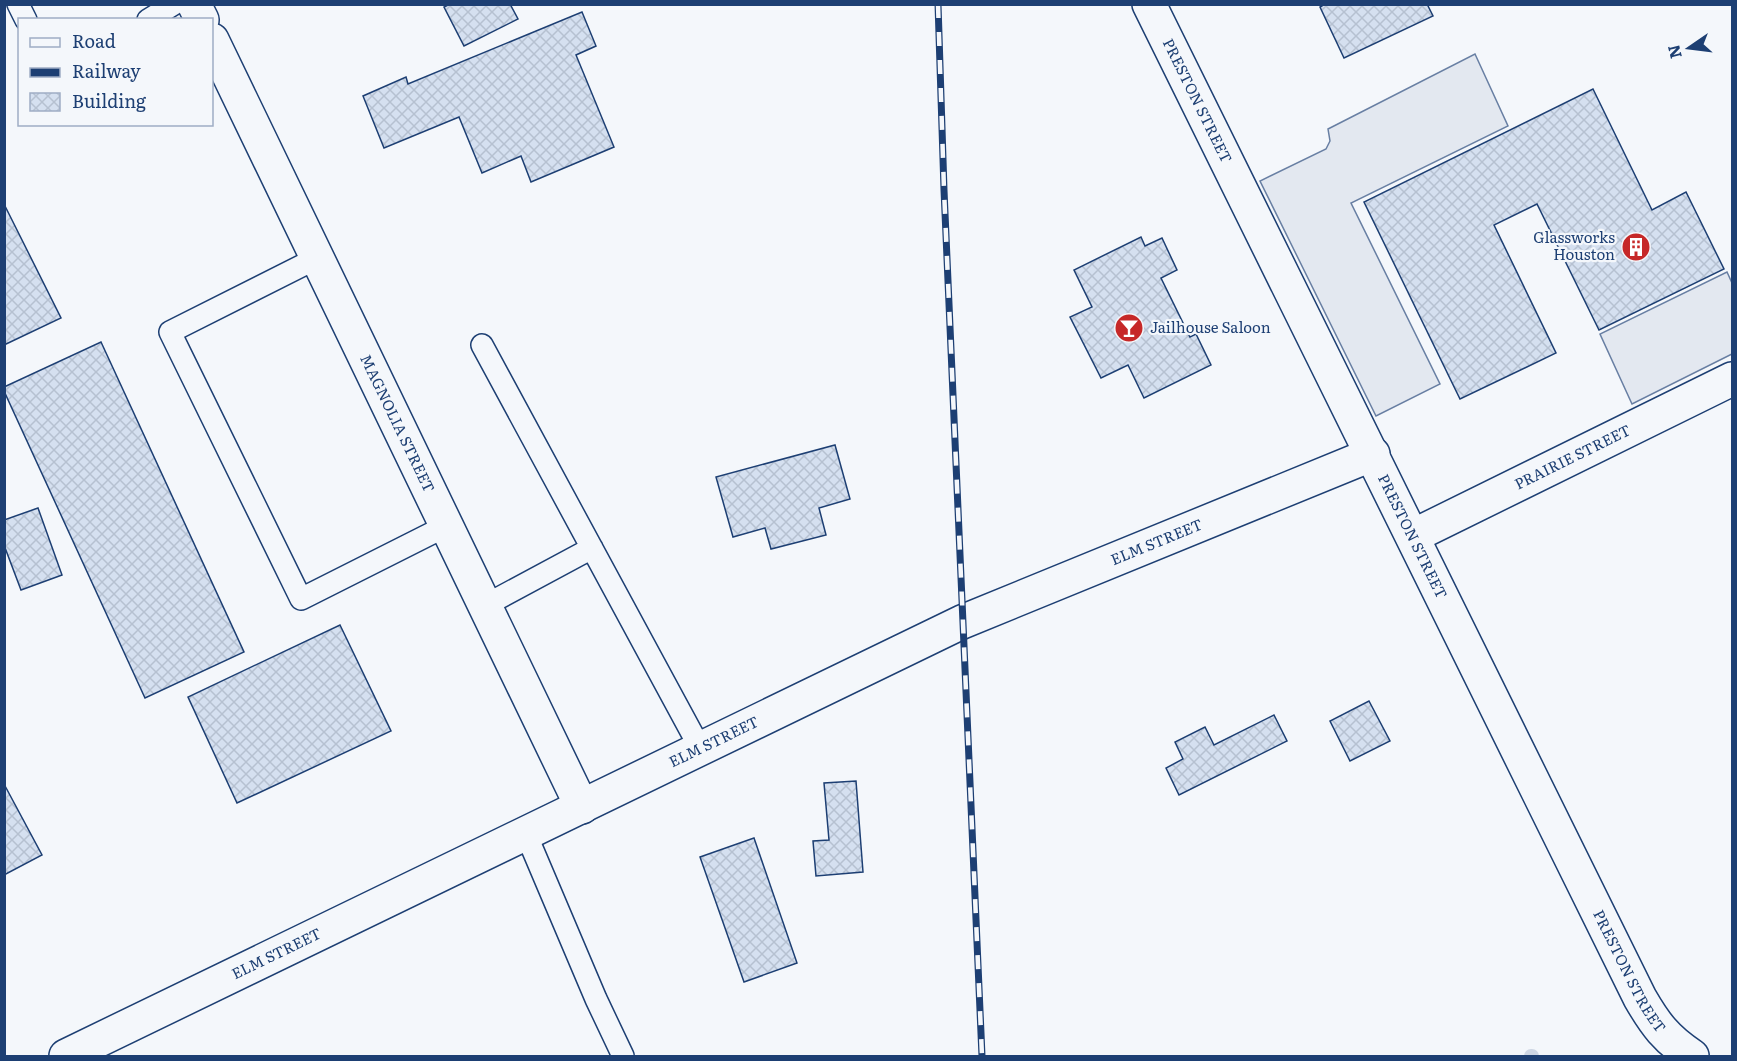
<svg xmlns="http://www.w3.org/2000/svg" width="1737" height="1061" viewBox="0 0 1737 1061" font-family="Literata,serif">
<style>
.parking{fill:#e3e8f0;stroke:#687fa3;stroke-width:1.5}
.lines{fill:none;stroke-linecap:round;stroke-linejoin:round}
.stream{stroke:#cfd7e4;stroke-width:14}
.building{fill:url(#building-cross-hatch);stroke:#1d3f73;stroke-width:1.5}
.lane-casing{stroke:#1d3f73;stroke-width:24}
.street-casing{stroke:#1d3f73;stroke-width:36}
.secondary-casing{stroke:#1d3f73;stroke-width:36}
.lane{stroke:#f4f7fb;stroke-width:21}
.street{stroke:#f4f7fb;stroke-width:33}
.secondary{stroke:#f4f7fb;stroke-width:33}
.rail-casing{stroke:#1d3f73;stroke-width:7}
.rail{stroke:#f4f7fb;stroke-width:4.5;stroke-dasharray:14;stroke-linecap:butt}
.labels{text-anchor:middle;stroke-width:4.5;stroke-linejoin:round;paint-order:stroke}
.street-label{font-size:15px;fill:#1d3f73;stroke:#f4f7fb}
.poi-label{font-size:15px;fill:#1d3f73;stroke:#f4f7fb;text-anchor:end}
</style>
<defs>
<pattern id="building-cross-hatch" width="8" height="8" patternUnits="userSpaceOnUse" patternTransform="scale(1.5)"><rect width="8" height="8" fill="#d5e0f0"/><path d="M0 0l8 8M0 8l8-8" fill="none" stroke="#b6c1d1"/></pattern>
</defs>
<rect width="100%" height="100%" fill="#f4f7fb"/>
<path class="parking" d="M 1475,54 L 1508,126 L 1351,203 L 1440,384 L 1376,416 L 1260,181 L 1326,149 L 1330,141 L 1328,129 Z
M 1727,272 L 1732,283 L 1732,354 L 1632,404 L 1600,334 Z"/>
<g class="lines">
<path class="stream" d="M 1531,1056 L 1532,1056"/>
</g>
<path class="building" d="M 450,4 L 510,4 L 518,19 L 464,46 L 444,7 Z
M 1325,4 L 1427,4 L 1433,16 L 1344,58 L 1320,7 Z
M 582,12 L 596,46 L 576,55 L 614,147 L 531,182 L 521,156 L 482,173 L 459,117 L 384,148 L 363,96 L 406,77 L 408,84 Z
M 1593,89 L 1652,210 L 1686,192 L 1724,269 L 1599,330 L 1537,204 L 1494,225 L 1556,353 L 1460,399 L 1364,202 Z
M 4,204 L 61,318 L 4,345 Z
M 1141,237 L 1145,246 L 1162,238 L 1177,270 L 1161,278 L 1190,337 L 1196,334 L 1211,365 L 1144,398 L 1128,365 L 1101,378 L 1070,317 L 1092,307 L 1074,270 Z
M 101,342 L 244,652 L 145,698 L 4,391 L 4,387 Z
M 835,445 L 850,499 L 819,508 L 826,535 L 771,549 L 765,528 L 733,537 L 716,477 Z
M 38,508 L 62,575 L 21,590 L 4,545 L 4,520 Z
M 340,625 L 391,731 L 237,803 L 188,697 Z
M 1369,701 L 1390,741 L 1350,761 L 1330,721 Z
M 1274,715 L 1287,741 L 1179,795 L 1166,768 L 1183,759 L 1175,742 L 1205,727 L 1214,745 Z
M 856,781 L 863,872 L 816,876 L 813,841 L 829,840 L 824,783 Z
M 4,784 L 42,855 L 4,875 Z
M 754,838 L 797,963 L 744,982 L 700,857 Z"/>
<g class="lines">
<g class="lane-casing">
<path id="lane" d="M 18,4 L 26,20
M 148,20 L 174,4
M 317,258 L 170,332 L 301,599 L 446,526
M 482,345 L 700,748
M 484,606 L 592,548
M 526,834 L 596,999 L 623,1056"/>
</g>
<g class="street-casing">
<g id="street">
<path d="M 194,4 L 202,20"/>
<path id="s1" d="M 212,40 L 582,807"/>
</g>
</g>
<g class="secondary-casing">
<g id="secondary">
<path id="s2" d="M 1149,4 L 1640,998 C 1655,1024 1666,1039 1692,1056"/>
<path id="s3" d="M 1413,536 L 1732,379"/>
<path id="s4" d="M 66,1056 L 962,622 L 1373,454"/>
</g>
</g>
<use href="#lane" class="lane"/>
<use href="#street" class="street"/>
<use href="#secondary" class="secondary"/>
<g class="rail-casing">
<path id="rail" d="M 938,4 L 944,190 L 982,1056"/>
</g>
<use href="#rail" class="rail"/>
</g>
<defs>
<g id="building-disc" transform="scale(1.5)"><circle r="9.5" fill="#c62828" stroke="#f4f7fb"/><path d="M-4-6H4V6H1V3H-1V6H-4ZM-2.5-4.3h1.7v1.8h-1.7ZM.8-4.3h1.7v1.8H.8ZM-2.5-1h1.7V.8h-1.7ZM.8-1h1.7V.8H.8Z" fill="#fff"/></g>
<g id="bar-disc" transform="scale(1.5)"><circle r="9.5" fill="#c62828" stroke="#f4f7fb"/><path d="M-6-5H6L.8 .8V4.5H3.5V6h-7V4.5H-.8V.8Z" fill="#fff"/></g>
</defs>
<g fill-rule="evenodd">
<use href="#building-disc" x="1636" y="247"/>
<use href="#bar-disc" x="1129" y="328"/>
</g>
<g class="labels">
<g class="street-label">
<text dy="5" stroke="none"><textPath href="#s2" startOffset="108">PRESTON STREET</textPath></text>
<text dy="5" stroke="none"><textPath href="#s1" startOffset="426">MAGNOLIA STREET</textPath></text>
<text dy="5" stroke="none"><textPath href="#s3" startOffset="178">PRAIRIE STREET</textPath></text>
<text dy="5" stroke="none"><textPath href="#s2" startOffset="594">PRESTON STREET</textPath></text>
<text dy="5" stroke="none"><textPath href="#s4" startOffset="1206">ELM STREET</textPath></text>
<text dy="5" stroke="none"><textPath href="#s4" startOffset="720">ELM STREET</textPath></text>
<text dy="5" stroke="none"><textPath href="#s4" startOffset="234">ELM STREET</textPath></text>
<text dy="5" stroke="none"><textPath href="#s2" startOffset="1080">PRESTON STREET</textPath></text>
</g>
<g class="poi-label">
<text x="1615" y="243">Glassworks<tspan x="1615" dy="17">Houston</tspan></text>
<text x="1150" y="333" text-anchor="start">Jailhouse Saloon</text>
</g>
</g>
<rect width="1737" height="1061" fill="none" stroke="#1d3f73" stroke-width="12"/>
<rect x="18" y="18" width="195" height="108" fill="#f4f7fb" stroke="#9eadc5" stroke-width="1.5"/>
<rect x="30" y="38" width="30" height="9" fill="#f4f7fb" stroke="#9eadc5" stroke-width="1.5"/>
<text x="72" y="48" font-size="18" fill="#1d3f73">Road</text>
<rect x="30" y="68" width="30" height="9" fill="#1d3f73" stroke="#9eadc5" stroke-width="1.5"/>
<text x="72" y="78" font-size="18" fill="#1d3f73">Railway</text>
<rect x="30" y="93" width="30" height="18" fill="url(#building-cross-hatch)" stroke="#9eadc5" stroke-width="1.5"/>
<text x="72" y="108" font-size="18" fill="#1d3f73">Building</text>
<g transform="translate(1689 48) rotate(256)" stroke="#f4f7fb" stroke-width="4.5" paint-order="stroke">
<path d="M0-4.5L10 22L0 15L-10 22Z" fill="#1d3f73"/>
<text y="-9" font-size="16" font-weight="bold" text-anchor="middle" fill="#1d3f73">N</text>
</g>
</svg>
